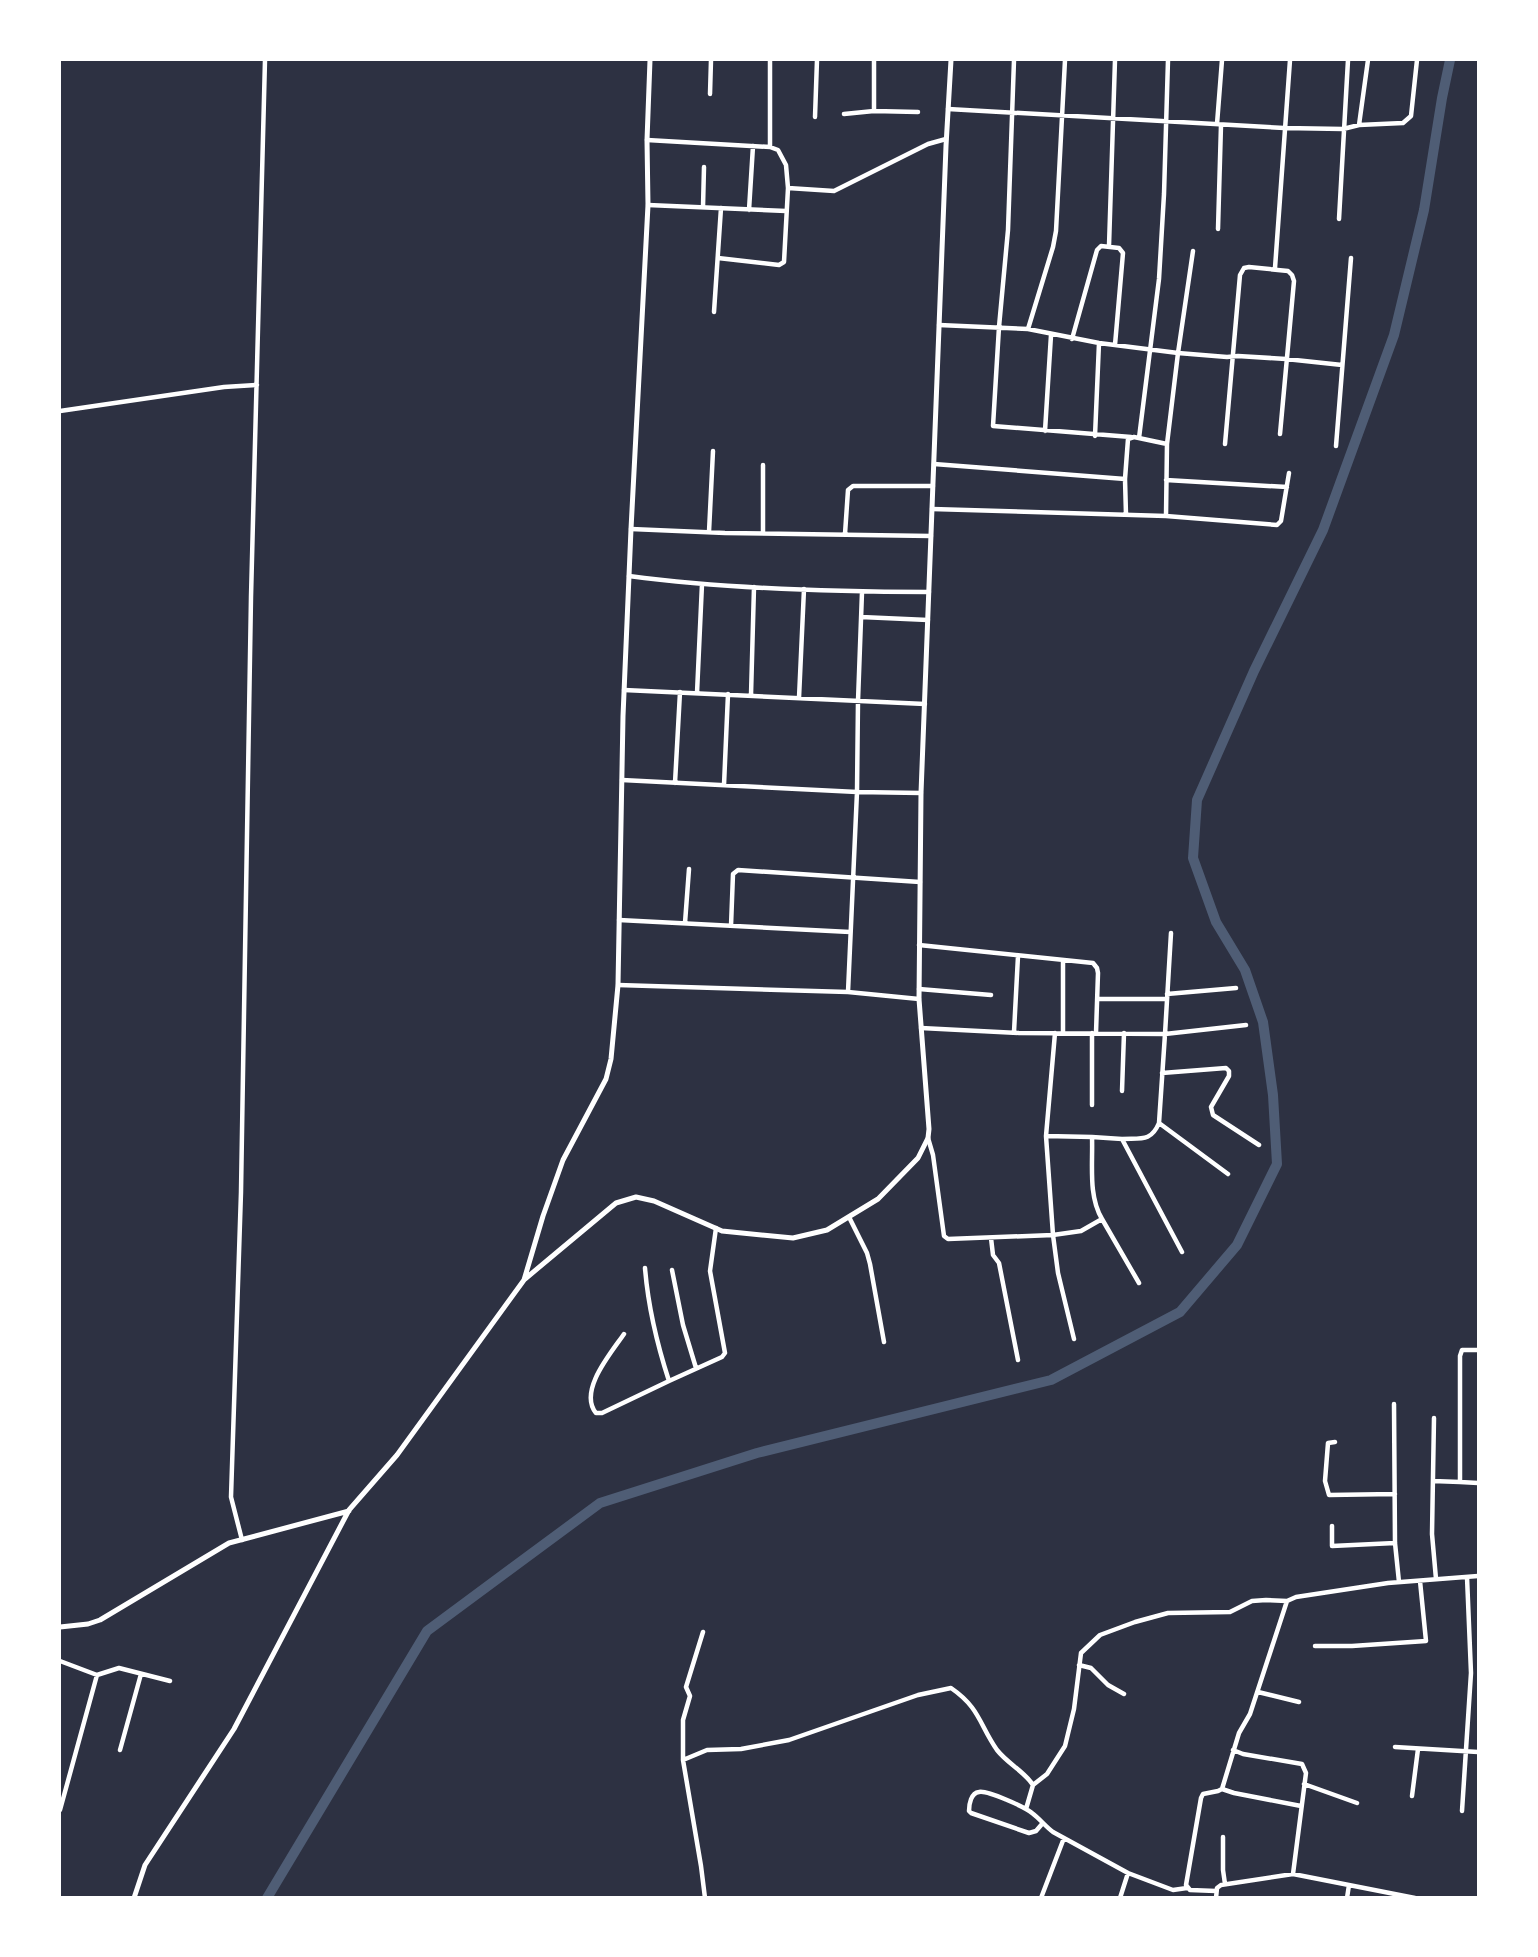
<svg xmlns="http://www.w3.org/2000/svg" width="1538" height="1957" viewBox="0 0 1538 1957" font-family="'Noto Sans',sans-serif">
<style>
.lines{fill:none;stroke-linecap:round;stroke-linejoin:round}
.canal{stroke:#4f5d75;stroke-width:10}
.minor{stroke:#fff;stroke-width:4.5}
.tertiary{stroke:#fff;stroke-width:5}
</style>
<rect width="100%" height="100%" fill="#2d3142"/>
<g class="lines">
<path class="canal" d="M 267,1898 L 427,1631 L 600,1503 L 757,1453 L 1051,1380 L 1180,1312 L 1237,1245 L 1277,1164 L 1273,1095 L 1263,1022 L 1245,970 L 1216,922 L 1193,858 L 1197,800 L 1254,671 L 1323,530 L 1394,335 L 1424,210 L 1442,98 L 1450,60"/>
<path class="minor" d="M 874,60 L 874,111
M 1014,60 L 1008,230 L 999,327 L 993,426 L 1131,437
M 710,94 L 711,60
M 948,109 L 1284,128 L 1343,129 L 1359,125 L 1403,123 L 1411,116 L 1417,60
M 844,114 L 874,111 L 918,112
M 815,117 L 817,60
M 1217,124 L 1222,60
M 1359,125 L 1368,60
M 647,140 L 770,147 L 778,150 L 786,165 L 788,188 L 784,262 L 779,265 L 718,258
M 770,147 L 770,60
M 788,188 L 834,191 L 928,144 L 946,139
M 648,205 L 786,211
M 703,207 L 704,167
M 749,210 L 753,146
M 1339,219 L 1348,60
M 1218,229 L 1221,125
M 1109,246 L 1115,60
M 1193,251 L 1178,353 L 1227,357 L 1238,356 L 1286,359 L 1342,365
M 1275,268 L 1290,60
M 714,312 L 721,208
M 939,325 L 1028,329 L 1099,343 L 1178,353 L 1167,444 L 1166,516
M 1028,329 L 1053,247 L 1056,231 L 1065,60
M 1072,339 L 1097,250 L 1101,246 L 1119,248 L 1123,253 L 1115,345
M 60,411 L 224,387 L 257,385
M 1045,431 L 1051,335
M 1095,436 L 1099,343
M 1139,438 L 1159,279 L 1164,194 L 1168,60
M 1225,444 L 1240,275 L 1244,268 L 1249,267 L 1288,271 L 1292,275 L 1294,281 L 1280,434
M 1336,446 L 1351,258
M 934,464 L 1125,479
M 763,465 L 763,533
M 1166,480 L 1287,487
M 932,509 L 1166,516 L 1277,525 L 1281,521 L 1289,473
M 1126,515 L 1125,479 L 1128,439 L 1134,437 L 1167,444
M 631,529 L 725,533 L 931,536
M 709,532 L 713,451
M 845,534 L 848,490 L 853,486 L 933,486
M 629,576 C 728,589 829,592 929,592
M 861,617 L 928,620
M 624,690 L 925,704
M 697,693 L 702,584
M 751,695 L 754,587
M 799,698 L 804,589
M 622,780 L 857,792 L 921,793
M 675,783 L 680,692
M 724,785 L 728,694
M 619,920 L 850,932
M 685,923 L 689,869
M 731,926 L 733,874 L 738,870 L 920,882
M 1171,933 L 1165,1034 L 1246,1025
M 919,945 L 1093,963 L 1097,968 L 1098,973 L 1096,1033
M 618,985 L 848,992 L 919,999
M 919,989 L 991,995
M 848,992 L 857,792 L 858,701 L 862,592
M 1167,994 L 1236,988
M 1097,999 L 1167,999
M 921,1028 L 1019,1033 L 1165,1034 L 1159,1123 C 1151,1142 1141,1138 1122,1139
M 1014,1032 L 1018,956
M 1063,1033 L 1063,960
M 1092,1033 L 1092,1105
M 1162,1073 L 1226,1068 L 1229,1071 L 1229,1076 L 1211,1107 L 1213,1115 L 1259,1145
M 1122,1091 L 1124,1033
M 1159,1123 L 1228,1174
M 1046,1136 L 1055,1033
M 1092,1137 L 1122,1139 L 1182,1252
M 928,1138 L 933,1155 L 944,1236 L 948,1239 L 1053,1235 L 1058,1273 L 1074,1339
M 849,1217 L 867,1253 L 870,1264 L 884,1342
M 1102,1219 L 1081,1231 L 1053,1235 L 1046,1136 L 1092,1137 C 1093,1164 1088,1196 1102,1219 L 1139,1283
M 991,1238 L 993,1255 L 999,1263 L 1018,1360
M 645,1268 C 648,1306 657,1344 669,1381 L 722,1357 L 725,1353 L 710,1271 L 716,1228
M 672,1270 L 683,1325 L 696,1368
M 624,1334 C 611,1353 578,1391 596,1413 L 602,1413 L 669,1381
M 1478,1350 L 1462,1350 L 1460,1356 L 1460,1482 L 1478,1483
M 1394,1404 L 1395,1543 L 1399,1582
M 1434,1418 L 1432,1534 L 1436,1579
M 1335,1442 L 1328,1443 L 1325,1481 L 1329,1495 L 1395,1494
M 1433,1481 L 1460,1482
M 1332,1526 L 1332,1546 L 1395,1543
M 242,1540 L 231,1497 L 241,1192 L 251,597 L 265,60
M 703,1632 L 686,1687 L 690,1696 L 683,1720 L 683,1760 L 701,1866 L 705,1898
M 1315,1646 L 1352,1646 L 1426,1641 L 1420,1581
M 60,1661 L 97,1675 L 119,1668 L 170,1681
M 1079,1665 L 1091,1668 L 1108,1685 L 1124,1694
M 1258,1692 L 1299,1702
M 1395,1747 L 1478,1752
M 120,1750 L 141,1674
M 1233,1750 L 1243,1754 L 1302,1764 L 1306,1773 L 1293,1874
M 683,1760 L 707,1750 L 741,1749 L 789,1740 L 918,1695 L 951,1688 C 980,1708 979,1724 997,1750 C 1008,1764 1024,1771 1033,1785 L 1026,1809
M 1304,1784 L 1357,1803
M 1033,1785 L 1047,1774 L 1065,1746 L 1074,1709 L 1081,1653 L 1100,1635 L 1135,1622 L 1168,1613 L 1230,1612 L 1252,1601 L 1266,1600 L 1287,1601
M 1222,1789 L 1234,1793 L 1301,1806
M 1412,1796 L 1418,1749
M 60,1810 L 97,1675
M 1462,1811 L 1471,1673 L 1467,1577
M 1042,1824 L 1036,1831 L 1029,1833 L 971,1813 L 969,1811 C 969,1804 971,1793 979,1792 C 987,1790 1025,1807 1032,1813 C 1040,1819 1045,1826 1053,1832 L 1128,1873 L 1173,1890 L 1187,1888
M 1223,1837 L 1223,1870 L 1225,1884
M 1216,1891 L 1190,1890 L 1186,1885 L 1201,1798 L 1203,1794 L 1218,1791 L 1222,1789 L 1239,1733 L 1250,1714 L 1287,1601 L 1296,1597 L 1388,1583 L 1478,1576
M 1041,1898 L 1064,1838
M 1120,1898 L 1128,1873
M 1216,1898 L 1217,1888 L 1221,1885 L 1293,1874 L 1415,1898
M 1347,1898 L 1349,1885"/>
<path class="tertiary" d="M 525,1279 L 616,1203 L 636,1197 L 654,1201 L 722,1231 L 793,1238 L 827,1230 L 878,1199 L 918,1158 L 928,1138 L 929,1129 L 919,999 L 921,793 L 946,146 L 951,60
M 60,1627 L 88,1624 L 100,1620 L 229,1543 L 349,1511
M 134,1898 L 145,1865 L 234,1729 L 349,1510 L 397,1455 L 524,1280 L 543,1216 L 563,1160 L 606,1079 L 611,1059 L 618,985 L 623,716 L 631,529 L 648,205 L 647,140 L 650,60"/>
</g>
<rect width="1538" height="1957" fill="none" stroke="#ffffff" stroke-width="122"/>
</svg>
